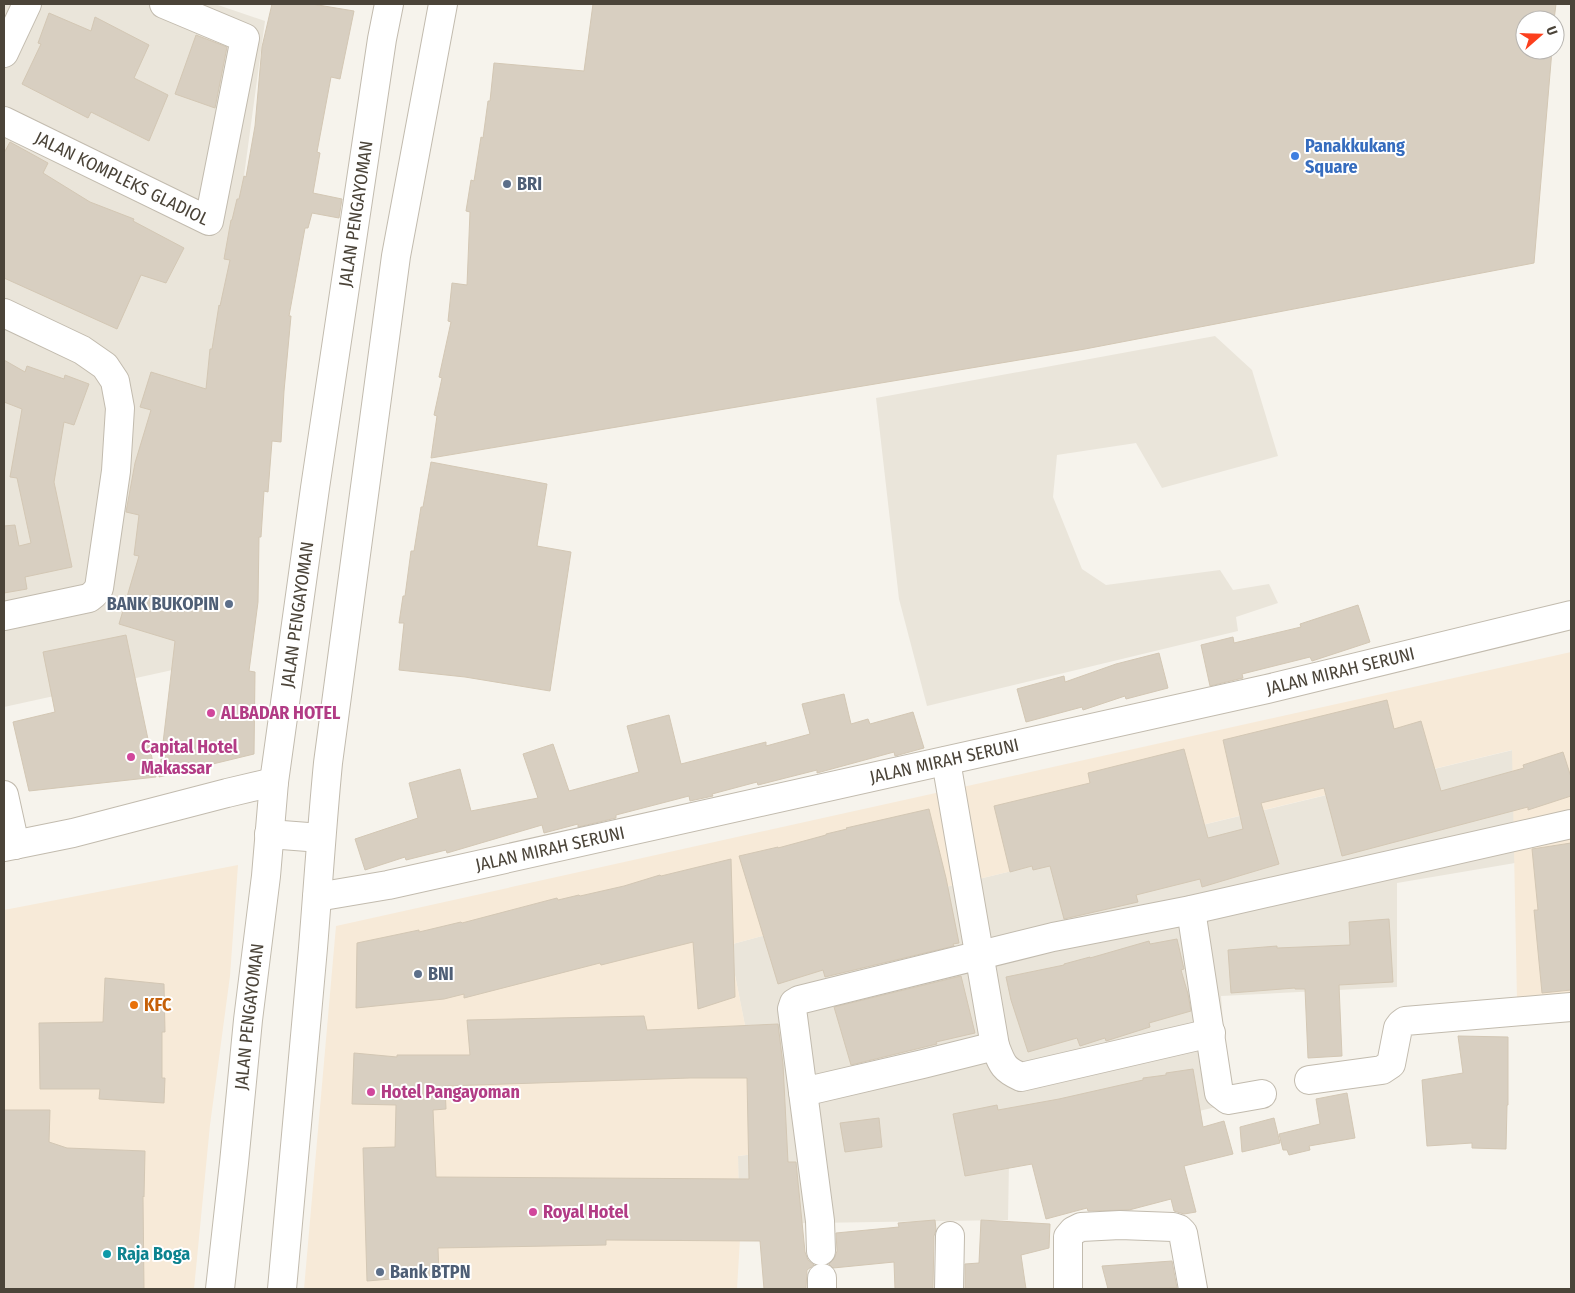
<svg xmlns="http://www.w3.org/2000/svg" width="1575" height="1293" viewBox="0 0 1575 1293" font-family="'Fira Sans Condensed',sans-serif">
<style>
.residential{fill:#eae5da}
.commercial{fill:#f7ead8}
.building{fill:#d8cfc1;stroke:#d3c7b4;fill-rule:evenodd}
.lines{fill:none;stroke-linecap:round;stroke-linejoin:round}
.minor-casing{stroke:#c2bbae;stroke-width:30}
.minor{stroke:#fff;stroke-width:28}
.shop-dot{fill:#3f7fe0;stroke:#fff;stroke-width:2}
.service-dot{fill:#5c6f8a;stroke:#fff;stroke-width:2}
.hotel-dot{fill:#d1479c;stroke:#fff;stroke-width:2}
.food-dot{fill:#e8710a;stroke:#fff;stroke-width:2}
.culture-dot{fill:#0f9aa8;stroke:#fff;stroke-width:2}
.labels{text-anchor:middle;stroke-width:4;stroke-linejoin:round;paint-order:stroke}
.shop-label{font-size:18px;font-weight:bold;fill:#366cbe;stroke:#fff;text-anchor:start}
.street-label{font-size:18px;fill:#4b4439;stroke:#fff}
.service-label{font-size:18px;font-weight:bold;fill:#4e5e75;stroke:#fff;text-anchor:start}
.hotel-label{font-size:18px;font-weight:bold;fill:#b23c85;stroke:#fff;text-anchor:start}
.food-label{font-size:18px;font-weight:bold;fill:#c56008;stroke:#fff;text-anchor:start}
.culture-label{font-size:18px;font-weight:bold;fill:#0d838f;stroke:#fff;text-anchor:start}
</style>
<rect width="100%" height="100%" fill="#f6f3ec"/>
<path class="residential" d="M 4,4 L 215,4 L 265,21 L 177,669 L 4,707 Z
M 1215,336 L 1252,370 L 1278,456 L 1162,488 L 1136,443 L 1057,455 L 1053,497 L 1082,569 L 1106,585 L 1220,570 L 1233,590 L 1269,584 L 1278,603 L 1236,617 L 1238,631 L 927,706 L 899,599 L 876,398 Z
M 1513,750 L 1515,863 L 1397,883 L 1397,987 L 1221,996 L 1229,1104 L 1027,1151 L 1009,1162 L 1008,1220 L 739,1224 L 738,1156 L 780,1151 L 746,1031 L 729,945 L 925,892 Z"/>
<path class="commercial" d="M 1571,652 L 1571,997 L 1517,1000 L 1512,750 L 925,892 L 729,945 L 746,1030 L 780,1151 L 738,1156 L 740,1239 L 737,1289 L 304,1289 L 336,926 Z
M 238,865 L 230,976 L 210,1125 L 194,1289 L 4,1289 L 4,910 Z"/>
<path class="building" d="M 272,4 L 312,4 L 354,11 L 340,79 L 331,77 L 317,152 L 320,153 L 313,193 L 342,199 L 339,218 L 312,213 L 308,228 L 305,228 L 289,316 L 291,316 L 284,391 L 281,442 L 272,441 L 268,492 L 264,491 L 261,537 L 259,537 L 258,602 L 249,671 L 255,672 L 254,754 L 159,777 L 175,641 L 119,624 L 139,556 L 134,555 L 139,515 L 126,512 L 135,463 L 151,410 L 140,407 L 151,372 L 206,389 L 210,349 L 212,349 L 219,305 L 220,306 L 230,260 L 224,259 L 231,220 L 232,220 L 237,199 L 239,199 L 244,176 L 246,177 L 255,126 L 262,47 Z
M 593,4 L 1556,4 L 1554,20 L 1525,20 L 1525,50 L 1552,50 L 1534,263 L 1085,349 L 431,458 L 437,416 L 434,415 L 442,378 L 439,377 L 451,322 L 448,321 L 452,283 L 467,285 L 470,212 L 466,211 L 471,180 L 474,181 L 481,137 L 483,138 L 488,101 L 490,101 L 494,63 L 584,71 Z
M 49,13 L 91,31 L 95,17 L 149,45 L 134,78 L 168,95 L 149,141 L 91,112 L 88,118 L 22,84 L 41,44 L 38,43 Z
M 196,35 L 227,47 L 215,108 L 175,94 Z
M 10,142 L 48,163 L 43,173 L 90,202 L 134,219 L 133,221 L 184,248 L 166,283 L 141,275 L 117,329 L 4,278 L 4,153 Z
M 4,360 L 25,372 L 27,366 L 64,379 L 65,375 L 89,384 L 74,425 L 64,422 L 54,482 L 72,567 L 25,577 L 27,589 L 4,593 L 4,526 L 15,525 L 19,546 L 31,543 L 17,478 L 10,477 L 22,409 L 4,402 Z
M 431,462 L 547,484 L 537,546 L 571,552 L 550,691 L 465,677 L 399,670 L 404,623 L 399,623 L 403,596 L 405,596 L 411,551 L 414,551 L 421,507 L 423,507 Z
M 1358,605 L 1370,642 L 1312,661 L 1310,657 L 1242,674 L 1243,678 L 1210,686 L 1201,645 L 1233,637 L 1234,643 L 1301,627 L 1300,624 Z
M 126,635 L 156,777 L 29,791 L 13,722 L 55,712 L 43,652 Z
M 1159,653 L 1168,688 L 1126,699 L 1125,696 L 1083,710 L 1082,707 L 1026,722 L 1017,689 L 1064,676 L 1065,682 L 1116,664 Z
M 844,694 L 851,724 L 868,719 L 870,724 L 913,712 L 924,748 L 895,756 L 894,752 L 817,773 L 817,770 L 758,785 L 757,782 L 712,794 L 713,796 L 690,801 L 689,796 L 616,815 L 616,818 L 578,827 L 578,824 L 544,833 L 542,825 L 447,853 L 446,850 L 406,860 L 405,857 L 365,870 L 355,839 L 418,818 L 409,783 L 460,769 L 471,811 L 538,798 L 523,754 L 553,744 L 569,791 L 639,772 L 627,726 L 669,715 L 681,764 L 766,742 L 766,746 L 810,734 L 802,704 Z
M 1387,700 L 1394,729 L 1421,721 L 1441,791 L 1524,768 L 1523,765 L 1563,752 L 1571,777 L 1571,796 L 1528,810 L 1528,807 L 1342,856 L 1324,788 L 1261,803 L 1279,864 L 1202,887 L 1200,879 L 1136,895 L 1138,902 L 1064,919 L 1050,866 L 1033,870 L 1032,866 L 1010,872 L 994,806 L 1090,783 L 1088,773 L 1184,749 L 1208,838 L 1243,829 L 1223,740 Z
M 929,809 L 946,878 L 959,943 L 953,944 L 954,946 L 825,977 L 823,970 L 778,984 L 739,856 L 778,847 L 778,848 L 826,835 L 826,834 L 847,829 L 846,828 Z
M 1571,843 L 1571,990 L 1542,993 L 1534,910 L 1538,910 L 1532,849 Z
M 731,859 L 735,997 L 698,1009 L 693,942 L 601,965 L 600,963 L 464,998 L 464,994 L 444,999 L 356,1008 L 357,943 L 419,930 L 419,932 L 461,922 L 462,923 L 557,898 L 558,900 L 579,895 L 580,896 L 624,886 L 660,875 L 661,876 Z
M 1389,919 L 1393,982 L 1339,985 L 1342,1056 L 1308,1058 L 1305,989 L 1295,989 L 1295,988 L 1231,993 L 1228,950 L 1277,946 L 1277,948 L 1350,945 L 1349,922 Z
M 1177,939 L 1184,969 L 1181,970 L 1188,994 L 1191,1011 L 1149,1023 L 1150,1027 L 1106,1041 L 1105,1038 L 1080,1046 L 1077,1038 L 1028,1052 L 1011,1000 L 1006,977 L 1064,965 L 1064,964 L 1090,957 L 1090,958 L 1149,941 L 1150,944 Z
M 961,976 L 975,1033 L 936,1042 L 937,1044 L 851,1065 L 834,1007 Z
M 105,978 L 164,984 L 165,1032 L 162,1032 L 162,1078 L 165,1078 L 164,1103 L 99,1099 L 100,1089 L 40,1089 L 39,1023 L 103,1022 Z
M 644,1016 L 647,1030 L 778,1024 L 783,1064 L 788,1162 L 796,1162 L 805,1252 L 808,1260 L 814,1265 L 807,1270 L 806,1289 L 764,1289 L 760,1241 L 606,1240 L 606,1245 L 438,1248 L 439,1275 L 367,1281 L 363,1148 L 395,1147 L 396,1105 L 352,1104 L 354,1053 L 397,1057 L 397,1055 L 470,1055 L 467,1020 ZM 690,1078 L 747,1078 L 749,1179 L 436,1177 L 433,1110 L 446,1109 L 445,1086 Z
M 1458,1036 L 1508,1037 L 1508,1105 L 1507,1105 L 1506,1149 L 1472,1148 L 1472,1143 L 1427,1146 L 1422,1080 L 1463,1073 Z
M 1193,1069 L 1203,1127 L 1224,1121 L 1233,1154 L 1184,1166 L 1196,1212 L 1184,1214 L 1174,1211 L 1171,1199 L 1129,1210 L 1088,1211 L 1087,1208 L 1046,1219 L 1032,1164 L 965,1176 L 953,1114 L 997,1105 L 998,1110 L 1059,1099 L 1143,1080 L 1143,1078 L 1166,1075 L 1166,1073 Z
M 1347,1093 L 1355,1138 L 1309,1146 L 1310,1150 L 1289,1155 L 1287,1150 L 1283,1150 L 1279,1134 L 1320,1124 L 1316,1099 Z
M 4,1110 L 50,1110 L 49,1142 L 67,1148 L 145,1151 L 144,1197 L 143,1196 L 144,1289 L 4,1289 Z
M 879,1118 L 882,1147 L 845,1152 L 840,1123 Z
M 1274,1118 L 1280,1143 L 1242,1152 L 1240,1127 Z
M 935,1220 L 936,1230 L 934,1236 L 933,1289 L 895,1289 L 894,1262 L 833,1268 L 829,1264 L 834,1259 L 837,1251 L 836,1233 L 899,1227 L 898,1223 Z
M 981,1220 L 1050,1224 L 1049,1248 L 1021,1255 L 1026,1289 L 965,1289 L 965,1264 L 979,1263 Z
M 1172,1261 L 1177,1288 L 1108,1289 L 1102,1266 Z"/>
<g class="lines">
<g class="minor-casing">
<g id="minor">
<path d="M 4,53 L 27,4"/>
<path id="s1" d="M 4,121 L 209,221 L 245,38 L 164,4"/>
<path d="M 4,313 L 82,350 L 105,366 L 115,381 L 120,408 L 116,471 L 99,588 L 94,594 L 89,598 L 4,616"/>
<path d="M 946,761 L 995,1046 C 1002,1064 1003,1069 1021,1077 L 1211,1033"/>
<path d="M 4,795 L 15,845"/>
<path d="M 269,834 L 321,838"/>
<path d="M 4,847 L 73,833 L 227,793 L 274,782"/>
<path id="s2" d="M 317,897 L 388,885 L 1267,689 L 1571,615"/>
<path d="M 1191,910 L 1219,1093 L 1228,1100 L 1262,1094"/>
<path d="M 995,1046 L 923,1064 L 803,1092 L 792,1009 L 794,1003 L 799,1000 L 1053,937 L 1191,910 L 1571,824"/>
<path d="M 1309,1080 L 1382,1070 L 1391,1064 L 1398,1028 L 1401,1024 L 1405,1021 L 1571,1007"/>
<path d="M 803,1092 L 820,1221 L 821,1251"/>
<path id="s3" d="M 220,1289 L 234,1163 L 248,1020 L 266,876 L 274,782 L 315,488 L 382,39 L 389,4"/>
<path d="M 282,1289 C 293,1176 303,1062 313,948 C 318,886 322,825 328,763 L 396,256 L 443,4"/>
<path d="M 822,1289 L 822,1278"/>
<path d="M 949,1289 L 950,1236"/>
<path d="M 1068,1289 L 1068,1237 L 1073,1231 L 1081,1227 L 1120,1225 L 1173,1227 L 1179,1229 L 1183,1233 L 1193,1289"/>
</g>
</g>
<use href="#minor" class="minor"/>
</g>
<circle class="shop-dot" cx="1295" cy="156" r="5"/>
<g class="service-dot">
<circle cx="507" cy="184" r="5"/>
<circle cx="229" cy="604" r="5"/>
<circle cx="418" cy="974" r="5"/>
<circle cx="380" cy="1272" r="5"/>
</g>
<g class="hotel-dot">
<circle cx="211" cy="713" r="5"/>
<circle cx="131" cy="757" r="5"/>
<circle cx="371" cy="1092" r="5"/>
<circle cx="533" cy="1212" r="5"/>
</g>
<circle class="food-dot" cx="134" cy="1005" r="5"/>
<circle class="culture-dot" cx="107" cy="1254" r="5"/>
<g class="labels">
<g class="shop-label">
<text x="1305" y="152">Panakkukang<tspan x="1305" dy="21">Square</tspan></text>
</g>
<g class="street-label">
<text dy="6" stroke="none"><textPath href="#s1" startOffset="131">JALAN KOMPLEKS GLADIOL</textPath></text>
<text dy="6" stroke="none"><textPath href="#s3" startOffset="1084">JALAN PENGAYOMAN</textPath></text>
<text dy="6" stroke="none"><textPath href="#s3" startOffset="679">JALAN PENGAYOMAN</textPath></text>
<text dy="6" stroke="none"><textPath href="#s2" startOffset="1048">JALAN MIRAH SERUNI</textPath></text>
<text dy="6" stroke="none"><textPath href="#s2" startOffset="642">JALAN MIRAH SERUNI</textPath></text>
<text dy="6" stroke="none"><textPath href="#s2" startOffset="238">JALAN MIRAH SERUNI</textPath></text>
<text dy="6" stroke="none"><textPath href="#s3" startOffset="274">JALAN PENGAYOMAN</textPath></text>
</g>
<g class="service-label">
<text x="517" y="190">BRI</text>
<text x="219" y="610" text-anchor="end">BANK BUKOPIN</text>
<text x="428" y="980">BNI</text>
<text x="390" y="1278">Bank BTPN</text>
</g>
<g class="hotel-label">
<text x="221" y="719">ALBADAR HOTEL</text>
<text x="141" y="753">Capital Hotel<tspan x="141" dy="21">Makassar</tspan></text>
<text x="381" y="1098">Hotel Pangayoman</text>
<text x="543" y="1218">Royal Hotel</text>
</g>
<g class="food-label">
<text x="144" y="1011">KFC</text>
</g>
<g class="culture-label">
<text x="117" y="1260">Raja Boga</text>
</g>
</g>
<rect width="1575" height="1293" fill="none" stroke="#4b4439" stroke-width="10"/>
<g transform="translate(1540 35) rotate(70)"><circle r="24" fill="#ffffff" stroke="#b7b4b0"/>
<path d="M0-4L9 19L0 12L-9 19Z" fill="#fc3f1d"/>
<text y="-8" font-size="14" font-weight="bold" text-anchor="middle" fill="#4b4439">U</text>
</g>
</svg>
